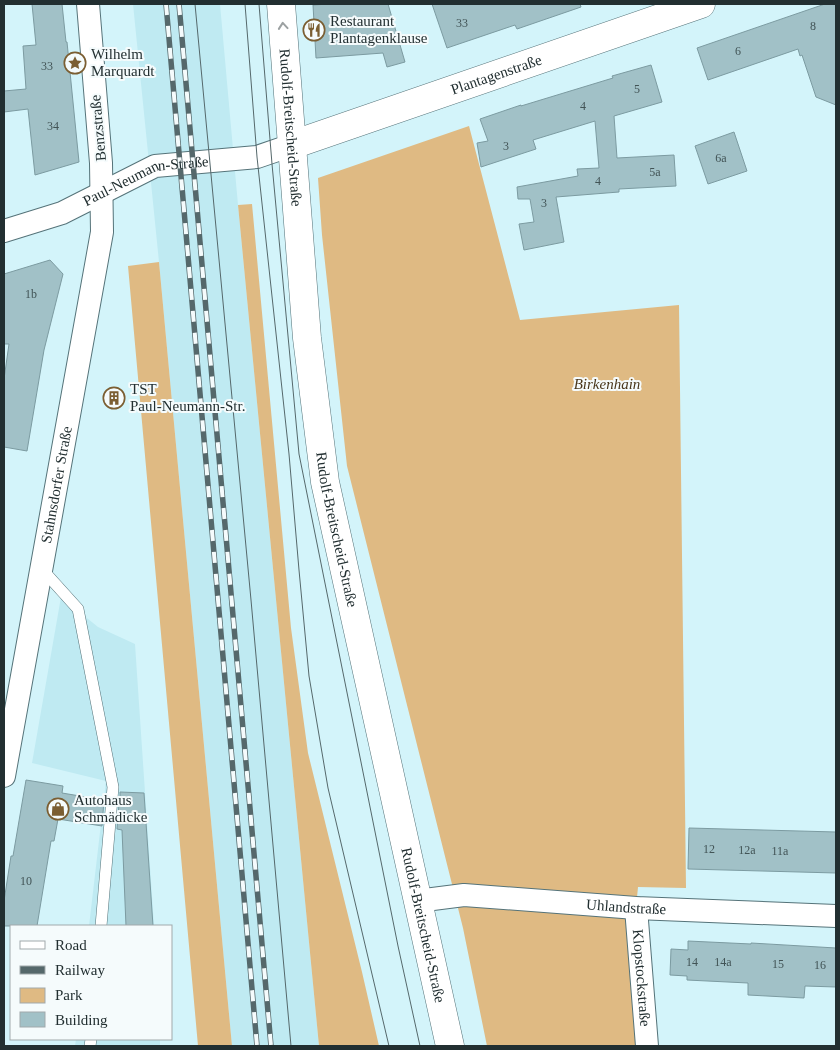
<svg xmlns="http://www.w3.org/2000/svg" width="840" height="1050" viewBox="0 0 840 1050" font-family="'Times New Roman',serif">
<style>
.built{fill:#bfeaf2}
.green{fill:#dfba83}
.building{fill:#a1c1c7;stroke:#7c9ba1}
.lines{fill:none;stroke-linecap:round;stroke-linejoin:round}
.lane-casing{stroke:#557379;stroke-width:12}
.street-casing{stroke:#557379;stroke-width:24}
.secondary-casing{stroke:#557379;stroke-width:29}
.lane{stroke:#fff;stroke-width:11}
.street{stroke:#fff;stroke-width:22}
.secondary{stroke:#fff;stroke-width:28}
.tram{stroke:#55686b;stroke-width:1}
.rail-casing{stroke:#55686b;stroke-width:5.5}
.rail{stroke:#f5fbfc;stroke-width:4;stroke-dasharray:11;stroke-linecap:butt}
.oneway{stroke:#9ca1a2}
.labels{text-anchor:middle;stroke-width:4;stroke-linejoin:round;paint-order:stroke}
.number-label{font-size:12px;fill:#425456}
.poi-label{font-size:15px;fill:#222f31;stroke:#f5fbfc;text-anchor:start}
.street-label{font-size:15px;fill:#222f31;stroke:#f5fbfc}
.park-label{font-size:15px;font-style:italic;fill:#49361a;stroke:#f5fbfc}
</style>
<rect width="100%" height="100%" fill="#d3f4fa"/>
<path class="built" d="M 133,4 L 220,4 L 238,205 L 319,1046 L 232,1046 L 159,262 Z
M 61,597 L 98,627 L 135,644 L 154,926 L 89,926 L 106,781 L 32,763 Z
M 76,1039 L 160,1039 L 160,1046 L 75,1046 Z"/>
<path class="green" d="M 469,126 L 520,320 L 679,305 L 686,888 L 638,887 L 636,908 L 647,1046 L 487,1046 L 463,928 L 347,466 L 322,235 L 318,178 Z
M 252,204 L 291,628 L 308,753 L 362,972 L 379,1046 L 319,1046 L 238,205 Z
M 159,262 L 232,1046 L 198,1046 L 128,266 Z"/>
<path class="building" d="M 32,4 L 62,4 L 66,42 L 67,42 L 79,162 L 35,175 L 28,109 L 4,112 L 4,91 L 26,89 L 23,46 L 36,45 Z
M 329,4 L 388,4 L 405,62 L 387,67 L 383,53 L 316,58 L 313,5 Z
M 432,4 L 580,4 L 581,7 L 517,29 L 515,25 L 447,48 Z
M 825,4 L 836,4 L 836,105 L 816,97 L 802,55 L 800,56 L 798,49 L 708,80 L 697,48 Z
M 651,65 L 662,102 L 614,116 L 617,158 L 674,155 L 676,186 L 619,189 L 619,192 L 556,197 L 564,242 L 524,250 L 519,224 L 534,222 L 530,199 L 518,199 L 517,187 L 578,176 L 577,169 L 599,168 L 595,121 L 533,140 L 536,149 L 481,167 L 477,143 L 488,141 L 480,119 L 521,105 L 521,106 L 613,78 L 612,76 Z
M 734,132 L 747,171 L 708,184 L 695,146 Z
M 50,260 L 63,274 L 44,350 L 27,451 L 4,447 L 4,379 L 9,344 L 4,344 L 4,274 Z
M 26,780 L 63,786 L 62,793 L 104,800 L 102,826 L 58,819 L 54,841 L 51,841 L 37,926 L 4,926 L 4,901 L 11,856 L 13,856 Z
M 120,792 L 144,793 L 153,926 L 126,926 L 122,830 L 117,829 L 119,803 L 120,803 Z
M 689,828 L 836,832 L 836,873 L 688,869 Z
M 688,941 L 751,944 L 751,943 L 836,948 L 836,987 L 805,986 L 804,998 L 748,995 L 748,983 L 687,980 L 687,976 L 670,975 L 671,949 L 688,950 Z"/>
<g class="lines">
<g class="lane-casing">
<path id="lane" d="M 41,568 L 78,609 L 113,787 L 101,926
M 90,1046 L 91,1039"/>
</g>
<g class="street-casing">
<g id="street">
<path id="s1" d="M 4,231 L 62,213 L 155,166 L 257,157 L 292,145"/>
<path id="s2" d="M 4,776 L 102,232 L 101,163 L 88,4"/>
<path id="s3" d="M 417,901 L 464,895 L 636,908 L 836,916"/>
<path id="s4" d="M 636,908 L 647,1046"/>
</g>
</g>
<g class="secondary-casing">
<g id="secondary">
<path id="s5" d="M 281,4 L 307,338 L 325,482 L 450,1046"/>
<path id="s6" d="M 292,145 L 701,4"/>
</g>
</g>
<use href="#lane" class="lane"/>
<use href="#street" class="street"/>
<use href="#secondary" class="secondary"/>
<path class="tram" d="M 195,4 L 251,600 L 291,1046
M 245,4 L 257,157 L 289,454 L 299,570 L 309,676 L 328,788 L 389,1046
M 259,4 L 272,164 L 299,454 L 398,946 L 420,1046"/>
<g class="rail-casing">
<path id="rail" d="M 166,4 L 257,1046
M 179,4 L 271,1046"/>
</g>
<use href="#rail" class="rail"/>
</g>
<defs><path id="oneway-chevron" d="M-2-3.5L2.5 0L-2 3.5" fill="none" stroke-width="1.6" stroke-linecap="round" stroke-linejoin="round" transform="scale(1.25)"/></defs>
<use class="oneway" href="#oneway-chevron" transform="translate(283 26) rotate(-95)"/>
<defs>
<g id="restaurant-ring" transform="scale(1.125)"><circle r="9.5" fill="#f5fbfc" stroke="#7b5e32" stroke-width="1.5"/><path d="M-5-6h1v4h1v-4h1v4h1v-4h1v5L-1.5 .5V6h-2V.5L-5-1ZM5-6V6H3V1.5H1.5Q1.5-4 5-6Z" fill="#7b5e32"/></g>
<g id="sight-ring" transform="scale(1.125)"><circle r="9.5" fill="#f5fbfc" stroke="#7b5e32" stroke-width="1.5"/><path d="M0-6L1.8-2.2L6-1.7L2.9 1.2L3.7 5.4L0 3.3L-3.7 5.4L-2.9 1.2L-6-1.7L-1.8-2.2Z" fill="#7b5e32"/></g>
<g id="building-ring" transform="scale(1.125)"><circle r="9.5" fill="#f5fbfc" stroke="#7b5e32" stroke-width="1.5"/><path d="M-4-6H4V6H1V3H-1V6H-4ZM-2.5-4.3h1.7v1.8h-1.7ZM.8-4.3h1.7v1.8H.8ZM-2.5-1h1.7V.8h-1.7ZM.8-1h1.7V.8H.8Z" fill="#7b5e32"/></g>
<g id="shop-ring" transform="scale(1.125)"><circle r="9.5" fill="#f5fbfc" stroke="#7b5e32" stroke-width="1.5"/><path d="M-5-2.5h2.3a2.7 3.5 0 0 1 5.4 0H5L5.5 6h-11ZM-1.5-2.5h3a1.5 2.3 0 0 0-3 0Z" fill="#7b5e32"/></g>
</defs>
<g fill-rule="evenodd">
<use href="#restaurant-ring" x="314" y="30"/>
<use href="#sight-ring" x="75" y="63"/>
<use href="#building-ring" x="114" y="398"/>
<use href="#shop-ring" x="58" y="809"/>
</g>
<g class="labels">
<g class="number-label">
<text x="462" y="27">33</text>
<text x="813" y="30">8</text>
<text x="738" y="55">6</text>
<text x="47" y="70">33</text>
<text x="637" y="93">5</text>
<text x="583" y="110">4</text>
<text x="53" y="130">34</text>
<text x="506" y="150">3</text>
<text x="721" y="162">6a</text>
<text x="655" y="176">5a</text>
<text x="598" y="185">4</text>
<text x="544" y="207">3</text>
<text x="31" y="298">1b</text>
<text x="709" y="853">12</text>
<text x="747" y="854">12a</text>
<text x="780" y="855">11a</text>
<text x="26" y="885">10</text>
<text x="692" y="966">14</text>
<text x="723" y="966">14a</text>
<text x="778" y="968">15</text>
<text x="820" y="969">16</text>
</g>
<g class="poi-label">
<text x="330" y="26">Restaurant<tspan x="330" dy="17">Plantagenklause</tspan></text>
<text x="91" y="59">Wilhelm<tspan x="91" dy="17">Marquardt</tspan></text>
<text x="130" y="394">TST<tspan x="130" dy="17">Paul-Neumann-Str.</tspan></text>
<text x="74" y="805">Autohaus<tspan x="74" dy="17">Schmädicke</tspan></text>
</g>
<g class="street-label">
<text dy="5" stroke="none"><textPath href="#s6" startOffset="216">Plantagenstraße</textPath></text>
<text dy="5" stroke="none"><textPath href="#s5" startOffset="124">Rudolf-Breitscheid-Straße</textPath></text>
<text transform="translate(98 128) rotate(-95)" y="5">Benzstraße</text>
<text dy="5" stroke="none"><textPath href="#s1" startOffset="152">Paul-Neumann-Straße</textPath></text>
<text dy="5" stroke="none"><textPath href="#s2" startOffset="296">Stahnsdorfer Straße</textPath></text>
<text dy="5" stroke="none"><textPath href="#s5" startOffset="529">Rudolf-Breitscheid-Straße</textPath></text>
<text dy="5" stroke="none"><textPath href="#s3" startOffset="210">Uhlandstraße</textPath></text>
<text dy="5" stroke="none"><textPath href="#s5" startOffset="934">Rudolf-Breitscheid-Straße</textPath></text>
<text dy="5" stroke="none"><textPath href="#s4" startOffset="70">Klopstockstraße</textPath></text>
</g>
<g class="park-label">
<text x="607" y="389">Birkenhain</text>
</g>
</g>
<rect width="840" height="1050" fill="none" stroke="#222f31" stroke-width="10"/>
<rect x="10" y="925" width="162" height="115" fill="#f5fbfc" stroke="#a1a9ab"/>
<rect x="20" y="941" width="25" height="8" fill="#ffffff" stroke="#a1a9ab"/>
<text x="55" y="950" font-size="15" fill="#222f31">Road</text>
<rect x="20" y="966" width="25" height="8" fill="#55686b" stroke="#a1a9ab"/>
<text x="55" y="975" font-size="15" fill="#222f31">Railway</text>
<rect x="20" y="988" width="25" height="15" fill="#dfba83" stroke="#a1a9ab"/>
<text x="55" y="1000" font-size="15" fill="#222f31">Park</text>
<rect x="20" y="1012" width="25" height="15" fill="#a1c1c7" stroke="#a1a9ab"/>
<text x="55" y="1025" font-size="15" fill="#222f31">Building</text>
</svg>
